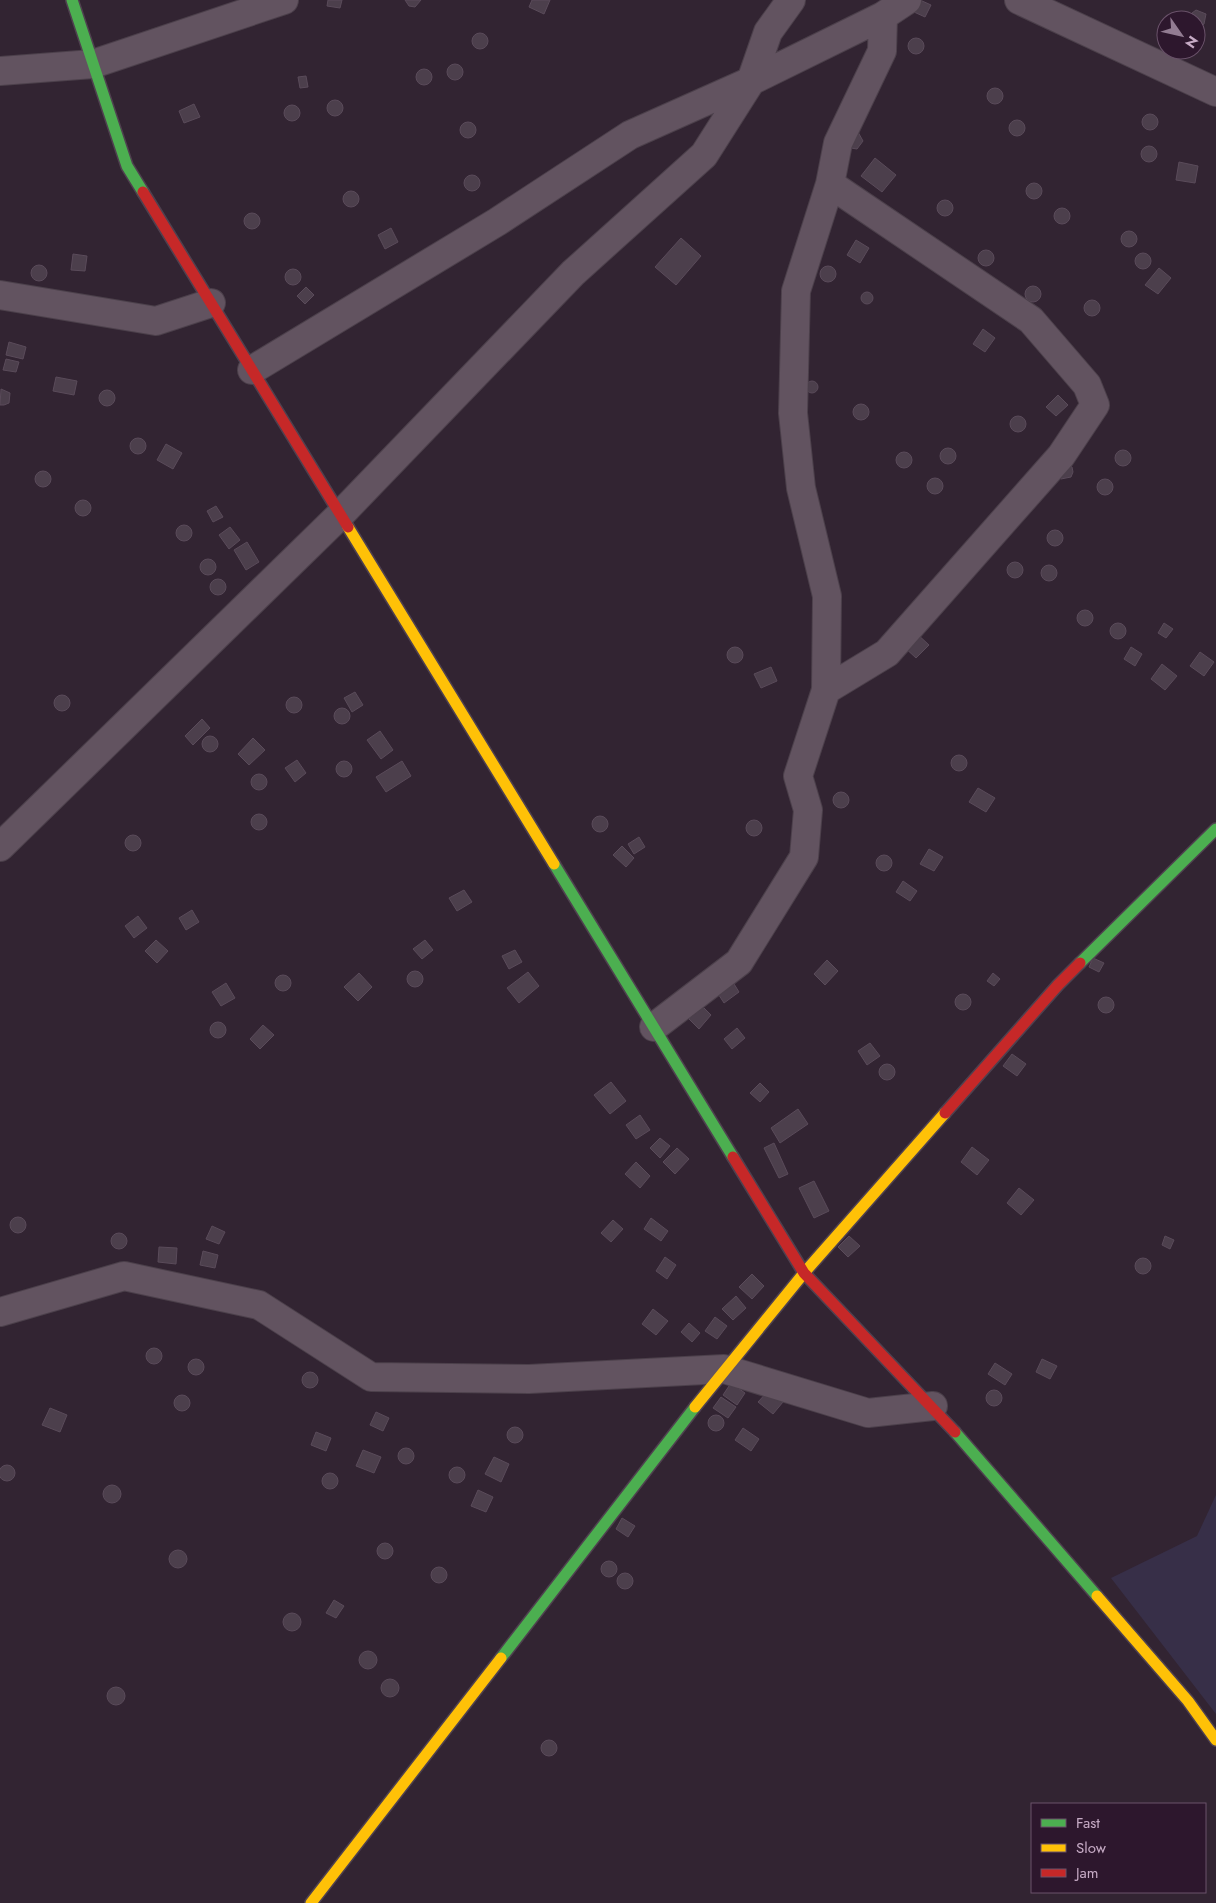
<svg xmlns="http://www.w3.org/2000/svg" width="1216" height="1903" viewBox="0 0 1216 1903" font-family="Jost,sans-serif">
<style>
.green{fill:#372f48}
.building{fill:#4c3f4c;stroke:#5a4b5a}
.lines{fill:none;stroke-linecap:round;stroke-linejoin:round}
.street-casing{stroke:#4c404b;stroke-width:30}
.fast-casing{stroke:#4f414f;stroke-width:14}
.slow-casing{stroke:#4f414f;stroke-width:14}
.jam-casing{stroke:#4f414f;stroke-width:14}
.street{stroke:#625360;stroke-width:28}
.fast{stroke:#4caf50;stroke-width:11}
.slow{stroke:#ffc107;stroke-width:11}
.jam{stroke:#c62828;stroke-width:11}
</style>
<rect width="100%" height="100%" fill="#322432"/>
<path class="green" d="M 1216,1495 L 1216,1714 L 1111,1578 L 1197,1536 Z"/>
<path class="building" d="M 328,0 L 342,0 L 340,8 L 327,6 Z
M 405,0 L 421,0 L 415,7 L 409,6 Z
M 532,0 L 550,0 L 544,14 L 529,7 Z
M 920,0 L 931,5 L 925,17 L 914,12 Z
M 1196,10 L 1206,14 L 1204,24 L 1200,27 L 1196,26 L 1196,20 L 1190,20 L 1192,13 Z
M472 41a8 8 0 1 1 16 0a8 8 0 1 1-16 0Z
M908 46a8 8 0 1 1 16 0a8 8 0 1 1-16 0Z
M447 72a8 8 0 1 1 16 0a8 8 0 1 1-16 0Z
M416 77a8 8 0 1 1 16 0a8 8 0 1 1-16 0Z
M 306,76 L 308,87 L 300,88 L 298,77 Z
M987 96a8 8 0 1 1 16 0a8 8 0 1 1-16 0Z
M327 108a8 8 0 1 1 16 0a8 8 0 1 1-16 0Z
M 194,104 L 200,117 L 184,123 L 179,111 Z
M284 113a8 8 0 1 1 16 0a8 8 0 1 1-16 0Z
M1142 122a8 8 0 1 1 16 0a8 8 0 1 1-16 0Z
M1009 128a8 8 0 1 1 16 0a8 8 0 1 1-16 0Z
M460 130a8 8 0 1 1 16 0a8 8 0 1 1-16 0Z
M 858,132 L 863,141 L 857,149 L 851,148 L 847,145 Z
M1141 154a8 8 0 1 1 16 0a8 8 0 1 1-16 0Z
M 875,158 L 896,175 L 882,192 L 861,176 Z
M 1179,162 L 1198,166 L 1195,183 L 1176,180 Z
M464 183a8 8 0 1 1 16 0a8 8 0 1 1-16 0Z
M1026 191a8 8 0 1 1 16 0a8 8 0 1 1-16 0Z
M343 199a8 8 0 1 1 16 0a8 8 0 1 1-16 0Z
M937 208a8 8 0 1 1 16 0a8 8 0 1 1-16 0Z
M1054 216a8 8 0 1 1 16 0a8 8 0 1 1-16 0Z
M244 221a8 8 0 1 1 16 0a8 8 0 1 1-16 0Z
M 391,228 L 398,242 L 385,249 L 378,235 Z
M1121 239a8 8 0 1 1 16 0a8 8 0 1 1-16 0Z
M 681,238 L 701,256 L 676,285 L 655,267 Z
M 856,240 L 869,248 L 860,263 L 847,255 Z
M978 258a8 8 0 1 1 16 0a8 8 0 1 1-16 0Z
M1135 261a8 8 0 1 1 16 0a8 8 0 1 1-16 0Z
M 73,254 L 87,256 L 85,271 L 71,270 Z
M31 273a8 8 0 1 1 16 0a8 8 0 1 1-16 0Z
M820 274a8 8 0 1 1 16 0a8 8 0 1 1-16 0Z
M 1159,268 L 1171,278 L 1158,294 L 1145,285 Z
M285 277a8 8 0 1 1 16 0a8 8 0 1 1-16 0Z
M1025 294a8 8 0 1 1 16 0a8 8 0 1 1-16 0Z
M 306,287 L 314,295 L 305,304 L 297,296 Z
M861 298a6 6 0 1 1 12 0a6 6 0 1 1-12 0Z
M1084 308a8 8 0 1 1 16 0a8 8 0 1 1-16 0Z
M 983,329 L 995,338 L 985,352 L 973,344 Z
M 9,342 L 26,347 L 23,359 L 6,355 Z
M 6,359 L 19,362 L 16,372 L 3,370 Z
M 56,377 L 77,381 L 74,395 L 53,391 Z
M806 387a6 6 0 1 1 12 0a6 6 0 1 1-12 0Z
M 1,389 L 10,393 L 9,403 L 4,405 L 0,405 Z
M99 398a8 8 0 1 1 16 0a8 8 0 1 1-16 0Z
M 1058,395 L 1068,405 L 1056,416 L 1046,407 Z
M853 412a8 8 0 1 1 16 0a8 8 0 1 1-16 0Z
M1010 424a8 8 0 1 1 16 0a8 8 0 1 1-16 0Z
M130 446a8 8 0 1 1 16 0a8 8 0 1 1-16 0Z
M 166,444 L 182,453 L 173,469 L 157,460 Z
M940 456a8 8 0 1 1 16 0a8 8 0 1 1-16 0Z
M1115 458a8 8 0 1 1 16 0a8 8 0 1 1-16 0Z
M896 460a8 8 0 1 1 16 0a8 8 0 1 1-16 0Z
M 1068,464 L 1072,467 L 1073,472 L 1071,477 L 1061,479 L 1057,476 Z
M35 479a8 8 0 1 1 16 0a8 8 0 1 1-16 0Z
M927 486a8 8 0 1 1 16 0a8 8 0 1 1-16 0Z
M1097 487a8 8 0 1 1 16 0a8 8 0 1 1-16 0Z
M75 508a8 8 0 1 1 16 0a8 8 0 1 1-16 0Z
M 216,506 L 223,517 L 213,522 L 207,511 Z
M176 533a8 8 0 1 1 16 0a8 8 0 1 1-16 0Z
M 230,527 L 240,540 L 229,549 L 219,535 Z
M1047 538a8 8 0 1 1 16 0a8 8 0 1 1-16 0Z
M 247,542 L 259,562 L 246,570 L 234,550 Z
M200 567a8 8 0 1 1 16 0a8 8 0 1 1-16 0Z
M1007 570a8 8 0 1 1 16 0a8 8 0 1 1-16 0Z
M1041 573a8 8 0 1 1 16 0a8 8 0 1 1-16 0Z
M210 587a8 8 0 1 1 16 0a8 8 0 1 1-16 0Z
M1077 618a8 8 0 1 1 16 0a8 8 0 1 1-16 0Z
M1110 631a8 8 0 1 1 16 0a8 8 0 1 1-16 0Z
M 1164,623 L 1173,629 L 1166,638 L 1158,633 Z
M 915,632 L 929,645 L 916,658 L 903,646 Z
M727 655a8 8 0 1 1 16 0a8 8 0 1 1-16 0Z
M 1131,647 L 1142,654 L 1135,666 L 1124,659 Z
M 1200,652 L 1214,662 L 1204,676 L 1190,666 Z
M 1162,664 L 1177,676 L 1165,690 L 1151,679 Z
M 771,667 L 777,681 L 761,688 L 754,674 Z
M 355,692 L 363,705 L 352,712 L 344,698 Z
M54 703a8 8 0 1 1 16 0a8 8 0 1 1-16 0Z
M286 705a8 8 0 1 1 16 0a8 8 0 1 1-16 0Z
M334 716a8 8 0 1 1 16 0a8 8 0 1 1-16 0Z
M 202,719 L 210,728 L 193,745 L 185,736 Z
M 380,731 L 393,750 L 381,759 L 367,740 Z
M202 744a8 8 0 1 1 16 0a8 8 0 1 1-16 0Z
M 253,738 L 265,750 L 249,765 L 238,754 Z
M951 763a8 8 0 1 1 16 0a8 8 0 1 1-16 0Z
M 297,760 L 306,773 L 295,782 L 285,768 Z
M336 769a8 8 0 1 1 16 0a8 8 0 1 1-16 0Z
M 402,761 L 411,776 L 386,792 L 376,777 Z
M251 782a8 8 0 1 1 16 0a8 8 0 1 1-16 0Z
M 978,788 L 995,798 L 986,812 L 969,802 Z
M833 800a8 8 0 1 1 16 0a8 8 0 1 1-16 0Z
M251 822a8 8 0 1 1 16 0a8 8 0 1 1-16 0Z
M592 824a8 8 0 1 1 16 0a8 8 0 1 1-16 0Z
M746 828a8 8 0 1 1 16 0a8 8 0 1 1-16 0Z
M125 843a8 8 0 1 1 16 0a8 8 0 1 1-16 0Z
M 639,837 L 645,847 L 634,854 L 628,844 Z
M 622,846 L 634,858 L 626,867 L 613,855 Z
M 929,849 L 943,857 L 934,871 L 920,864 Z
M876 863a8 8 0 1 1 16 0a8 8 0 1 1-16 0Z
M 903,881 L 917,891 L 910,901 L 896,892 Z
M 464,890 L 472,902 L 457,911 L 449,898 Z
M 192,910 L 199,922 L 186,930 L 179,918 Z
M 138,916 L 147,928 L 134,938 L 125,926 Z
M 156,940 L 168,951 L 157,963 L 145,951 Z
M 425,940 L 433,950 L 422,959 L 413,949 Z
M 515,950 L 522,962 L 509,969 L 502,956 Z
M 1093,958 L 1104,963 L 1099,972 L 1089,967 Z
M 827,960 L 838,971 L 825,985 L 814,974 Z
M407 979a8 8 0 1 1 16 0a8 8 0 1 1-16 0Z
M 528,972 L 539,986 L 519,1003 L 507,988 Z
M 359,973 L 372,987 L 358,1001 L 344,987 Z
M 993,973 L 1000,979 L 994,986 L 987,981 Z
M275 983a8 8 0 1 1 16 0a8 8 0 1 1-16 0Z
M 731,979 L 739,992 L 724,1003 L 715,989 Z
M 226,983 L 235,998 L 221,1006 L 212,992 Z
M955 1002a8 8 0 1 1 16 0a8 8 0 1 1-16 0Z
M1098 1005a8 8 0 1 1 16 0a8 8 0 1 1-16 0Z
M 702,1006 L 711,1015 L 699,1029 L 689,1019 Z
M210 1030a8 8 0 1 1 16 0a8 8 0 1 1-16 0Z
M 263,1025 L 274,1035 L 260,1049 L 250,1039 Z
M 737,1028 L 745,1038 L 732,1049 L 724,1039 Z
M 870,1043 L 880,1056 L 867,1065 L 858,1051 Z
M 1012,1054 L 1026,1064 L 1017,1076 L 1003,1066 Z
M879 1072a8 8 0 1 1 16 0a8 8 0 1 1-16 0Z
M 611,1082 L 626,1101 L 610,1114 L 594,1095 Z
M 760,1083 L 769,1092 L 760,1102 L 750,1093 Z
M 798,1109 L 808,1124 L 780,1143 L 771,1128 Z
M 640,1115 L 650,1130 L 636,1139 L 626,1125 Z
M 660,1138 L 670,1146 L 660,1158 L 650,1148 Z
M 774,1143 L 788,1174 L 779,1178 L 764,1148 Z
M 972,1147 L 989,1160 L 977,1175 L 961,1162 Z
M 677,1148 L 689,1159 L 675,1174 L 663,1162 Z
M 636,1162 L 650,1176 L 640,1188 L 625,1174 Z
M 814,1181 L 829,1211 L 814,1218 L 799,1188 Z
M 1019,1188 L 1034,1200 L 1021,1215 L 1007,1203 Z
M10 1225a8 8 0 1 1 16 0a8 8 0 1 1-16 0Z
M 651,1218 L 668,1231 L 661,1241 L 644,1229 Z
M 613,1220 L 623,1229 L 611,1242 L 601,1233 Z
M 212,1226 L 225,1232 L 219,1244 L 206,1239 Z
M111 1241a8 8 0 1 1 16 0a8 8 0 1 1-16 0Z
M 849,1236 L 860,1246 L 848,1257 L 838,1247 Z
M 1165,1236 L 1174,1240 L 1170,1249 L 1162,1245 Z
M 159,1247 L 177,1248 L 176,1264 L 158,1262 Z
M 203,1251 L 218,1255 L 215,1268 L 200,1265 Z
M 665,1257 L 676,1265 L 667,1279 L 656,1271 Z
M1135 1266a8 8 0 1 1 16 0a8 8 0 1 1-16 0Z
M 752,1274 L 764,1286 L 752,1299 L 739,1287 Z
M 736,1296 L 746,1308 L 733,1320 L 722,1309 Z
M 653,1309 L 668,1321 L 656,1335 L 642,1324 Z
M 715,1317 L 727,1326 L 717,1339 L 705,1331 Z
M 689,1323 L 700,1333 L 692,1342 L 681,1332 Z
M146 1356a8 8 0 1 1 16 0a8 8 0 1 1-16 0Z
M188 1367a8 8 0 1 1 16 0a8 8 0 1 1-16 0Z
M 1042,1359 L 1057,1366 L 1050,1379 L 1036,1372 Z
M 995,1363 L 1012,1374 L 1005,1385 L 988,1374 Z
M302 1380a8 8 0 1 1 16 0a8 8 0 1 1-16 0Z
M 731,1383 L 745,1393 L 737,1405 L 723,1395 Z
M986 1398a8 8 0 1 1 16 0a8 8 0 1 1-16 0Z
M 769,1390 L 783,1402 L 773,1414 L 758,1402 Z
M174 1403a8 8 0 1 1 16 0a8 8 0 1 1-16 0Z
M 721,1397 L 736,1407 L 728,1418 L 713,1408 Z
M 50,1408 L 67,1415 L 60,1432 L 42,1425 Z
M 376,1412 L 389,1418 L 383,1431 L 370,1425 Z
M708 1423a8 8 0 1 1 16 0a8 8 0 1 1-16 0Z
M507 1435a8 8 0 1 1 16 0a8 8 0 1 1-16 0Z
M 743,1428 L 759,1439 L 751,1451 L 735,1440 Z
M 316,1432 L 331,1438 L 326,1451 L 311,1445 Z
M398 1456a8 8 0 1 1 16 0a8 8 0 1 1-16 0Z
M 363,1450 L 381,1457 L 374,1473 L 356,1466 Z
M 494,1457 L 509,1464 L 501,1482 L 485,1474 Z
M-1 1473a8 8 0 1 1 16 0a8 8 0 1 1-16 0Z
M449 1475a8 8 0 1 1 16 0a8 8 0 1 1-16 0Z
M322 1481a8 8 0 1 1 16 0a8 8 0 1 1-16 0Z
M103 1494a9 9 0 1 1 18 0a9 9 0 1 1-18 0Z
M 478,1490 L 493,1497 L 486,1512 L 471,1506 Z
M 622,1518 L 635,1526 L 628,1537 L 616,1529 Z
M377 1551a8 8 0 1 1 16 0a8 8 0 1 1-16 0Z
M169 1559a9 9 0 1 1 18 0a9 9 0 1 1-18 0Z
M601 1569a8 8 0 1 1 16 0a8 8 0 1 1-16 0Z
M431 1575a8 8 0 1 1 16 0a8 8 0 1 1-16 0Z
M617 1581a8 8 0 1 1 16 0a8 8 0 1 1-16 0Z
M 334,1600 L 344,1606 L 336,1618 L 326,1613 Z
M283 1622a9 9 0 1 1 18 0a9 9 0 1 1-18 0Z
M359 1660a9 9 0 1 1 18 0a9 9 0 1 1-18 0Z
M381 1688a9 9 0 1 1 18 0a9 9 0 1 1-18 0Z
M107 1696a9 9 0 1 1 18 0a9 9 0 1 1-18 0Z
M541 1748a8 8 0 1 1 16 0a8 8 0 1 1-16 0Z"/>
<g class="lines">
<g class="street-casing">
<path id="street" d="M 1019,0 L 1216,92
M 0,71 L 93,64 L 284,0
M 0,295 L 156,321 L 211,303
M 252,370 L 497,222 L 630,135 L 751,81 L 883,16 L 907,0
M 826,690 L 887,653 L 1061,456 L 1095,405 L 1087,385 L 1031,320 L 830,184
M 0,847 L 340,515 L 573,273 L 704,155 L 751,81 L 768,32 L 791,0
M 654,1027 L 739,962 L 804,857 L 808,810 L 798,776 L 826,690 L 827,596 L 801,488 L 793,413 L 796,291 L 830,184 L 838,143 L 882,51 L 883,16
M 0,1312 L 124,1276 L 259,1305 L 371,1377 L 529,1379 L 724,1369 L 868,1413 L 933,1406"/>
</g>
<g class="fast-casing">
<path id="fast" d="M 72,0 L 127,166 L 143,192
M 554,864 L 733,1157
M 1080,963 L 1216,829
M 955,1432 L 1097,1596
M 501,1658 L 695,1407"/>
</g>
<g class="slow-casing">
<path id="slow" d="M 348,527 L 554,864
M 695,1407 L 804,1273 L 945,1113
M 1097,1596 L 1188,1701 L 1216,1740
M 311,1903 L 501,1658"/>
</g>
<g class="jam-casing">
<path id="jam" d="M 143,192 L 348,527
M 945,1113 L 1058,985 L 1080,963
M 733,1157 L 804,1273 L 955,1432"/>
</g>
<use href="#street" class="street"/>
<use href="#fast" class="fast"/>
<use href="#slow" class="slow"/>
<use href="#jam" class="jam"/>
</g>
<rect x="1031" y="1803" width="175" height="90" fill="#2d172d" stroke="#6a526a"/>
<rect x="1041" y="1819" width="25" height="8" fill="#4caf50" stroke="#6a526a"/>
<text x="1076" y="1828" font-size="15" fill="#c6abc5">Fast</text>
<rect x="1041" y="1844" width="25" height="8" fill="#ffc107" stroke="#6a526a"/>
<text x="1076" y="1853" font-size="15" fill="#c6abc5">Slow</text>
<rect x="1041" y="1869" width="25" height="8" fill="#c62828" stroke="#6a526a"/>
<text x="1076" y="1878" font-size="15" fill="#c6abc5">Jam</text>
<g transform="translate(1181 35) rotate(124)"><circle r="24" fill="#2d172d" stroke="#6a526a"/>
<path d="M0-4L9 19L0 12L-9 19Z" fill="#927c92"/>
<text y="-8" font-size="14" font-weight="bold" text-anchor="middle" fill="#c6abc5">N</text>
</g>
</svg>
